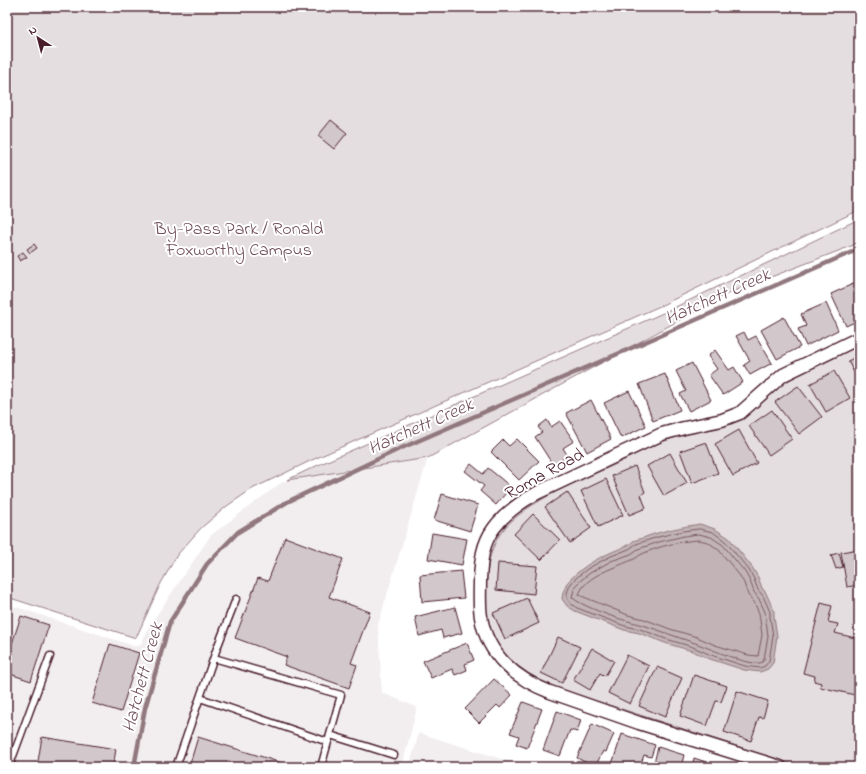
<svg xmlns="http://www.w3.org/2000/svg" width="866" height="774" viewBox="0 0 866 774" font-family="'Indie Flower',sans-serif">
<style>
.built{fill:#f2eeef}
.green{fill:#e5dee0;stroke:#987e86}
.water{fill:#c1b3b6;stroke:#91787e}
.lines{fill:none;stroke-linecap:round;stroke-linejoin:round}
.shore{stroke:#7a5a63;stroke-width:1}
.stream{stroke:#91787e;stroke-width:4.5}
.building{fill:#d2c7cb;stroke:#4a1f2b}
.lane-casing{stroke:#4a1f2b;stroke-width:9}
.street-casing{stroke:#4a1f2b;stroke-width:15}
.lane{stroke:#fff;stroke-width:6}
.street{stroke:#fff;stroke-width:12}
.labels{text-anchor:middle;stroke-width:4;stroke-linejoin:round;paint-order:stroke}
.park-label{font-size:18px;fill:#714f58;stroke:#fff}
.street-label{font-size:18px;fill:#4a1f2b;stroke:#fff}
.water-label{font-size:19px;font-style:italic;fill:#74535c;stroke:#fff}
</style>
<rect width="100%" height="100%" fill="#fff"/>
<filter id="ink" filterUnits="userSpaceOnUse"><feTurbulence type="fractalNoise" baseFrequency=".025" numOctaves="2"/><feDisplacementMap in="SourceGraphic" scale="8" xChannelSelector="R" yChannelSelector="G"/><feConvolveMatrix kernelMatrix="1 2 1 2 8 2 1 2 1" color-interpolation-filters="sRGB"/></filter>
<g filter="url(#ink)">
<path class="built" d="M 428,458 L 378,625 L 382,693 L 417,707 L 402,767 L 7,767 L 7,604 L 134,646 L 139,646 L 141,644 L 150,625 L 211,535 L 281,483 L 287,480 Z
M 419,733 L 527,767 L 409,767 Z"/>
<path class="green" d="M 7,7 L 859,7 L 859,210 L 660,306 L 312,460 L 252,489 L 227,506 L 201,528 L 177,555 L 160,585 L 136,638 L 7,597 Z
M 859,219 L 859,243 L 727,294 L 428,458 L 287,480 L 316,466 L 663,313 Z
M 859,345 L 859,767 L 802,767 L 556,688 C 520,674 487,650 486,607 C 486,584 486,560 497,539 C 516,505 577,482 612,466 C 631,457 650,446 670,439 C 693,430 717,432 739,420 C 757,411 769,392 786,382 C 794,377 804,373 813,368 C 829,361 844,353 859,345 Z"/>
<path class="water" d="M 700,524 L 715,529 L 729,538 L 752,567 L 758,577 L 762,588 L 766,593 L 774,611 L 774,616 L 777,636 L 773,663 L 768,669 L 760,672 L 744,670 L 710,659 L 692,651 L 665,643 L 639,633 L 624,630 L 575,611 L 567,606 L 562,599 L 563,592 L 566,586 L 566,584 C 583,564 602,556 626,546 C 629,545 631,543 633,541 C 638,539 644,538 648,536 C 665,530 682,527 700,524 Z"/>
<g class="lines">
<path class="shore" d="M 700,529 L 713,532 L 726,542 L 749,570 L 754,579 L 758,590 L 763,596 L 770,612 L 770,617 L 773,636 L 769,661 L 765,666 L 760,668 L 745,666 L 711,655 L 693,647 L 666,639 L 640,629 L 625,626 L 577,608 L 570,603 L 567,598 L 567,593 L 570,585 L 576,578 L 587,569 L 609,557 L 629,549 L 636,544 L 658,537 L 683,531 Z
M 699,534 L 711,537 L 723,545 L 745,572 L 750,581 L 754,592 L 759,599 L 765,612 L 768,636 L 764,659 C 763,661 763,662 760,663 C 744,665 708,647 692,642 C 676,637 659,630 643,625 C 638,623 633,623 628,621 C 617,619 577,604 572,597 L 575,586 L 580,581 L 590,573 L 611,561 L 631,554 L 638,549 L 659,542 L 684,536 Z
M 699,540 L 708,542 L 719,550 L 740,576 L 744,583 L 748,595 L 754,602 L 759,613 L 762,635 L 758,656 L 748,655 L 715,645 L 697,637 L 670,629 L 644,619 L 628,615 L 579,595 C 584,575 618,567 634,559 C 637,558 639,555 642,554 C 659,546 681,541 699,540 Z"/>
<path class="stream" d="M 134,767 L 145,708 L 170,622 L 207,564 L 238,532 L 287,502 L 397,450 L 859,249"/>
</g>
<path class="building" d="M 331,120 L 347,133 L 334,149 L 318,136 Z
M 34,244 L 37,248 L 30,253 L 27,249 Z
M 23,252 L 27,257 L 20,261 L 17,256 Z
M 855,283 L 859,291 L 859,320 L 846,326 L 831,294 Z
M 826,303 L 838,330 L 806,346 L 798,329 L 806,326 L 801,314 Z
M 784,317 L 800,347 L 777,359 L 761,330 Z
M 744,332 L 748,340 L 756,336 L 772,363 L 750,375 L 744,365 L 750,361 L 736,336 Z
M 715,350 L 729,370 L 734,367 L 743,382 L 723,395 L 709,375 L 717,369 L 708,356 Z
M 859,355 L 859,382 L 848,361 Z
M 692,363 L 711,400 L 689,411 L 680,394 L 686,391 L 676,371 Z
M 834,371 L 850,398 L 826,412 L 810,384 Z
M 665,374 L 680,410 L 653,421 L 639,384 Z
M 798,386 L 822,417 L 799,434 L 775,402 Z
M 629,391 L 646,426 L 621,438 L 604,403 Z
M 591,400 L 611,439 L 587,452 L 566,413 Z
M 772,410 L 792,439 L 769,455 L 749,426 Z
M 547,420 L 551,427 L 560,421 L 574,441 L 563,448 L 568,456 L 553,465 L 535,437 L 542,432 L 538,427 Z
M 739,430 L 757,463 L 733,476 L 715,444 Z
M 517,439 L 539,461 L 519,480 L 491,452 L 503,440 L 509,446 Z
M 706,442 L 718,473 L 692,483 L 680,451 Z
M 670,453 L 687,483 L 664,496 L 647,466 Z
M 471,464 L 483,474 L 488,468 L 511,487 L 496,505 L 480,491 L 484,486 L 465,471 Z
M 635,466 L 645,492 L 641,495 L 646,508 L 629,515 L 612,476 Z
M 606,479 L 623,515 L 598,527 L 581,491 Z
M 567,492 L 591,528 L 570,543 L 545,507 Z
M 442,494 L 478,505 L 470,531 L 434,520 Z
M 533,514 L 560,540 L 541,560 L 514,534 Z
M 432,533 L 467,539 L 462,565 L 428,559 Z
M 285,537 L 343,559 L 329,597 L 370,612 L 351,663 L 357,665 L 349,688 L 284,665 L 287,657 L 235,638 L 258,578 L 268,581 Z
M 859,549 L 859,585 L 847,587 L 841,552 Z
M 839,553 L 843,567 L 836,569 L 831,555 Z
M 498,563 L 537,566 L 534,594 L 496,590 Z
M 461,571 L 464,598 L 422,602 L 420,575 Z
M 527,598 L 539,623 L 505,639 L 493,613 Z
M 821,603 L 832,606 L 828,622 L 838,624 L 835,633 L 859,639 L 859,696 L 820,687 L 821,683 L 814,681 L 815,676 L 803,673 Z
M 455,607 L 462,633 L 443,638 L 441,630 L 419,636 L 415,617 Z
M 21,616 L 49,625 L 31,681 L 7,673 L 7,659 Z
M 558,637 L 580,647 L 562,683 L 541,673 Z
M 467,643 L 474,660 L 465,664 L 467,670 L 455,675 L 452,669 L 431,678 L 423,661 Z
M 110,644 L 139,653 L 121,712 L 92,703 Z
M 592,648 L 614,661 L 605,676 L 600,673 L 590,690 L 573,680 Z
M 627,655 L 649,666 L 630,704 L 608,693 Z
M 657,667 L 682,678 L 665,717 L 639,706 Z
M 694,675 L 727,686 L 721,702 L 716,701 L 707,726 L 680,716 Z
M 494,679 L 512,695 L 500,708 L 497,705 L 479,723 L 465,709 Z
M 737,691 L 768,701 L 763,718 L 759,717 L 751,741 L 724,732 Z
M 523,702 L 542,709 L 527,748 L 516,744 L 519,736 L 510,733 Z
M 557,711 L 581,720 L 577,732 L 570,730 L 560,756 L 543,750 Z
M 592,724 L 614,734 L 606,752 L 603,751 L 595,767 L 577,758 Z
M 622,734 L 655,745 L 651,757 L 644,755 L 640,767 L 622,767 L 612,764 Z
M 42,737 L 116,749 L 113,767 L 37,767 Z
M 198,737 L 295,767 L 189,767 Z
M 658,747 L 684,755 L 681,767 L 653,767 Z
M 694,758 L 721,767 L 692,767 Z"/>
<g class="lines">
<g class="lane-casing">
<path id="lane" d="M 214,658 L 341,695 L 321,767
M 200,698 L 328,742
M 330,735 L 394,755
M 9,767 L 50,656
M 176,767 L 217,648 L 236,599"/>
</g>
<g class="street-casing">
<path id="street" d="M 780,767 L 639,723 L 550,692 C 516,679 487,655 481,617 C 479,605 480,592 480,580 C 481,561 482,544 494,528 C 506,512 522,501 539,492 L 662,434 L 684,428 L 722,420 L 740,413 L 783,375 L 859,338"/>
</g>
<use href="#lane" class="lane"/>
<use href="#street" class="street"/>
</g>
</g>
<g class="labels">
<g class="park-label">
<text x="239" y="234">By-Pass Park / Ronald<tspan x="239" dy="21">Foxworthy Campus</tspan></text>
</g>
<g class="street-label">
<text transform="translate(544 473) rotate(-29)" y="6">Roma Road</text>
</g>
<g class="water-label">
<text transform="translate(717 295) rotate(-24)" y="7">Hatchett Creek</text>
<text transform="translate(420 425) rotate(-24)" y="7">Hatchett Creek</text>
<text transform="translate(141 677) rotate(-75)" y="7">Hatchett Creek</text>
</g>
</g>
<rect width="866" height="774" fill="none" stroke="#fff" stroke-width="24"/>
<rect x="12" y="12" width="842" height="750" fill="none" stroke="#4a1f2b" stroke-width="1.5" filter="url(#ink)"/>
<g transform="translate(38 38) rotate(324)" stroke="#ffffff" stroke-width="3" paint-order="stroke">
<path d="M0-3L7 15L0 10L-7 15Z" fill="#4a1f2b"/>
<text y="-6" font-size="11" font-weight="bold" text-anchor="middle" fill="#4a1f2b">N</text>
</g>
</svg>
